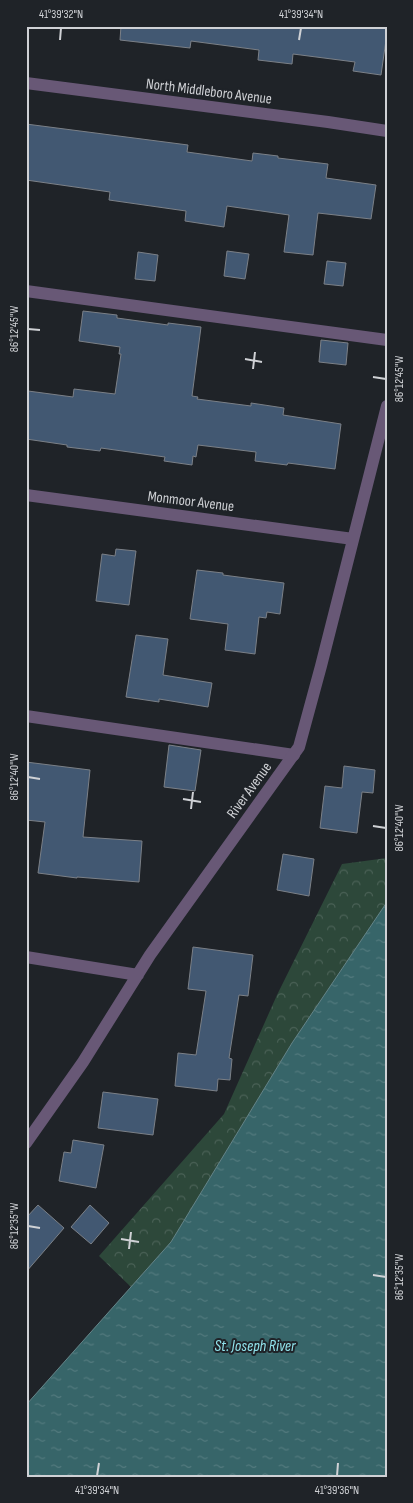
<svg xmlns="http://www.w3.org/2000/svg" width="413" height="1503" viewBox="0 0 413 1503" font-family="'Sofia Sans Condensed',sans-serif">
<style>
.forest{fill:url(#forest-crowns)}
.water{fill:url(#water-ripples);stroke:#658589}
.building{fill:#425872;stroke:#7b8087}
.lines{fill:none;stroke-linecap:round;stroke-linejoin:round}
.lane{stroke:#685876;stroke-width:12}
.street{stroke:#685876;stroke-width:12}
.ticks{fill:none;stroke:#cfd1d5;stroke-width:2}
.labels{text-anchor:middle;stroke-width:4;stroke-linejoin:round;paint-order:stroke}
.street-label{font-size:15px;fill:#cfd1d5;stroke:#1f2328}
.water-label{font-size:16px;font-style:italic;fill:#90e2eb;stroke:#1f2328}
.neatline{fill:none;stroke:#cfd1d5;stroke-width:2}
.ticks-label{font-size:12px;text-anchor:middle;fill:#cfd1d5}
</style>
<defs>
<pattern id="forest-crowns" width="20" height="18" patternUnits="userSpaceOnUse" patternTransform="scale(1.25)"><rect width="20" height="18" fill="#2d483a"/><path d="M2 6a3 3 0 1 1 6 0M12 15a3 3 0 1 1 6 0" fill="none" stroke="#4a6156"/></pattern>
<pattern id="water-ripples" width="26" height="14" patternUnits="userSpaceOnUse" patternTransform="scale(1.25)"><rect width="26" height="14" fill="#376569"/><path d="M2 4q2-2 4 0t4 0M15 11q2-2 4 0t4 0" fill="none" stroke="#537a7e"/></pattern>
</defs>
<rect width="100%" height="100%" fill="#1f2328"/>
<path class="forest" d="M 387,858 L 387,902 L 292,1043 L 171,1242 L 131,1287 L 99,1256 L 224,1114 L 277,995 L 342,864 Z"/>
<path class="water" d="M 387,902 L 387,1477 L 26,1477 L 26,1405 L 171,1242 L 292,1043 Z"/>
<path class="building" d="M 121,26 L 387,26 L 387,33 L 381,75 L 353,71 L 355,62 L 293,54 L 292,64 L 258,60 L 259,50 L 191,41 L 190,48 L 120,40 Z
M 26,124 L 188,145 L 187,152 L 252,161 L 253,153 L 278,156 L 278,158 L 328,164 L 326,178 L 376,185 L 371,219 L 318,213 L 313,255 L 284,252 L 289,215 L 227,206 L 224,227 L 185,221 L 186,211 L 109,200 L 110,192 L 26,180 Z
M 227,251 L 249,254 L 245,279 L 224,276 Z
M 138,252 L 158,255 L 155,281 L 135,279 Z
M 327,261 L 346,263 L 343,286 L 324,284 Z
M 83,311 L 117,315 L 117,318 L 168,325 L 168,323 L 201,327 L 192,396 L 198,397 L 197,399 L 251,406 L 251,403 L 284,408 L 283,415 L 341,424 L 335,469 L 288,463 L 287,465 L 255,461 L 256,452 L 198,445 L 196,457 L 193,456 L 192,465 L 164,461 L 165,457 L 101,448 L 100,451 L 67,447 L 67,445 L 26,439 L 26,407 L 28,391 L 73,397 L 74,389 L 115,394 L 121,354 L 119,354 L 120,347 L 79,341 Z
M 321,340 L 348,343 L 346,365 L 319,362 Z
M 116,549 L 136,551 L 129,605 L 96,601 L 102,554 L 115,556 Z
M 197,570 L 223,573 L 223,575 L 284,583 L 280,614 L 267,612 L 266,618 L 259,617 L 255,654 L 225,650 L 228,624 L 190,619 Z
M 136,635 L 168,639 L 163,675 L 212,683 L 208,707 L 159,699 L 159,702 L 126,697 Z
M 169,745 L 201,750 L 195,791 L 164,787 Z
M 26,762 L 90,770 L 83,837 L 142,841 L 139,882 L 77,877 L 77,878 L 38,873 L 45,822 L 26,820 Z
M 344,766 L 375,770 L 373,793 L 362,792 L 357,833 L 320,828 L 325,786 L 342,788 Z
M 283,854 L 314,859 L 309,896 L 277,890 Z
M 193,947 L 253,955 L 248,996 L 239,995 L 229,1058 L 232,1059 L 230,1080 L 218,1079 L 217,1091 L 175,1086 L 178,1053 L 196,1055 L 206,991 L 188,989 Z
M 103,1092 L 158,1099 L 153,1135 L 98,1128 Z
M 73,1140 L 104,1145 L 96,1188 L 59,1181 L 64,1152 L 71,1153 Z
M 38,1205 L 64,1228 L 26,1272 L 26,1218 Z
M 90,1205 L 109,1223 L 91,1244 L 71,1227 Z"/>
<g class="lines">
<path class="lane" d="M 26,291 L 387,340
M 26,716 L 294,755"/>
<path class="street" d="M 26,83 L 328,122 L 387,131
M 26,495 L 353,539
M 26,957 L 138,975
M 26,1143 L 83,1062 L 150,955 L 299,747 L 321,666 L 387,406"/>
</g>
<path class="ticks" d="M 60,40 L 61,28M 299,40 L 301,28M 28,329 L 40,330M 245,359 L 262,362M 253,369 L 255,352M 373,377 L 386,379M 28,777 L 40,779M 183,799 L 201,802M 191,809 L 193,792M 373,826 L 386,828M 28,1226 L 40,1228M 121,1239 L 139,1242M 129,1249 L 131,1232M 373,1275 L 386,1277M 97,1476 L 99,1463M 337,1476 L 338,1463"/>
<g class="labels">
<g class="street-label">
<text transform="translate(209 91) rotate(7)" y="5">North Middleboro Avenue</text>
<text transform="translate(191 501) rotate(7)" y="5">Monmoor Avenue</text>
<text transform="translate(249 790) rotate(-54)" y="5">River Avenue</text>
</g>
<g class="water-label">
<text x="255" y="1351">St. Joseph River</text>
</g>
</g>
<rect width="413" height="1503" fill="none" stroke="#1f2328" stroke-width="55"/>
<rect x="28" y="28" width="358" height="1448" class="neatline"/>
<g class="ticks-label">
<text x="61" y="18">41°39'32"N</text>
<text x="301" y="18">41°39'34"N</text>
<text transform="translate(14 329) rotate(-90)" y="4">86°12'45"W</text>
<text transform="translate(399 379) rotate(-90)" y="4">86°12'45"W</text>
<text transform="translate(14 777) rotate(-90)" y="4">86°12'40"W</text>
<text transform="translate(399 828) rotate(-90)" y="4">86°12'40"W</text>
<text transform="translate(14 1226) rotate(-90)" y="4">86°12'35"W</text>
<text transform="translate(399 1277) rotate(-90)" y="4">86°12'35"W</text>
<text x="97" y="1494">41°39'34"N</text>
<text x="337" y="1494">41°39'36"N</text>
</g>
</svg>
